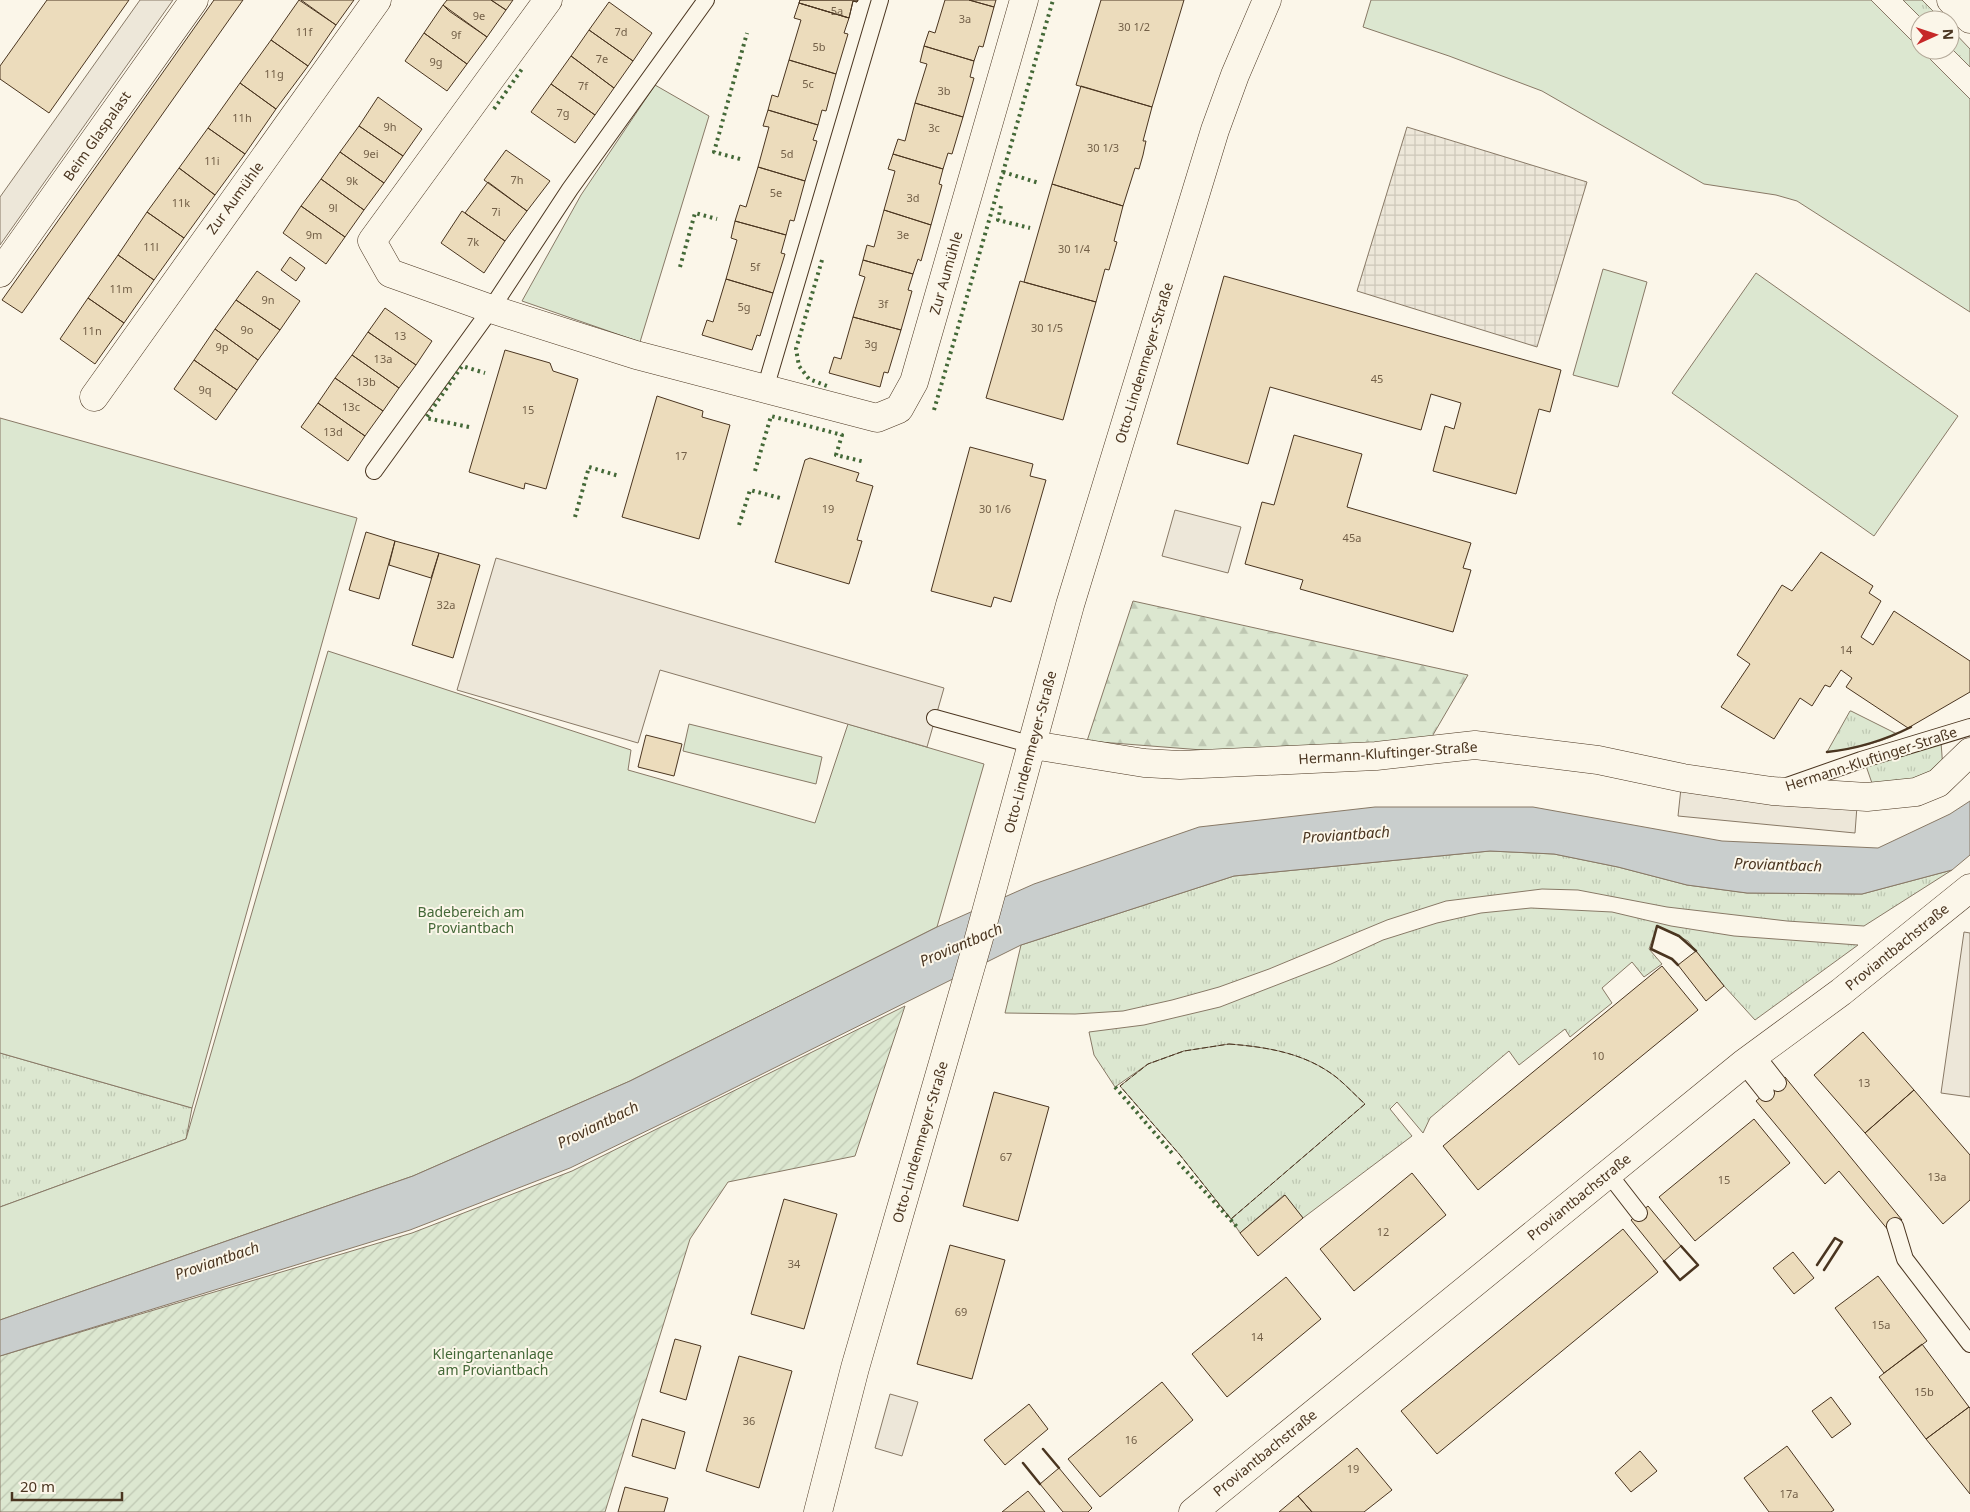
<svg xmlns="http://www.w3.org/2000/svg" width="1970" height="1512" viewBox="0 0 1970 1512" font-family="'Noto Sans',sans-serif">
<style>
.grass{fill:url(#grass-tufts);stroke:#887966}
.forest{fill:url(#forest-firs);stroke:#887966}
.park{fill:#dce7d0;stroke:#887966}
.garden{fill:url(#garden-furrows);stroke:#887966}
.parking{fill:#ede7d9;stroke:#887966}
.plaza{fill:url(#plaza-grid);stroke:#887966}
.water{fill:#c9cecd;stroke:#887966}
.building{fill:#ecdcbc;stroke:#4a3520}
.lines{fill:none;stroke-linecap:round;stroke-linejoin:round}
.lane-casing{stroke:#4a3520;stroke-width:18}
.street-casing{stroke:#4a3520;stroke-width:29}
.secondary-casing{stroke:#4a3520;stroke-width:29}
.lane{stroke:#fbf6e9;stroke-width:16}
.street{stroke:#fbf6e9;stroke-width:28}
.secondary{stroke:#fbf6e9;stroke-width:28}
.hedge{stroke:#436837;stroke-width:4;stroke-dasharray:2.5 4;stroke-linecap:butt}
.fence{stroke:#4a3520;stroke-width:1;stroke-dasharray:6 2.5;stroke-linecap:butt}
.wall{stroke:#4a3520;stroke-width:2.5}
.labels{text-anchor:middle;stroke-width:4;stroke-linejoin:round;paint-order:stroke}
.number-label{font-size:11px;fill:#725f47}
.street-label{font-size:14px;fill:#4a3520;stroke:#fbf6e9}
.park-label{font-size:14px;fill:#436837;stroke:#fbf6e9}
.water-label{font-size:15px;font-style:italic;fill:#4a3520;stroke:#fbf6e9}
</style>
<defs>
<pattern id="grass-tufts" width="24" height="20" patternUnits="userSpaceOnUse" patternTransform="scale(1.25)"><rect width="24" height="20" fill="#dce7d0"/><path d="M3 7l-1-3M5 7V3M7 7l1-3M15 17l-1-3M17 17v-4M19 17l1-3" fill="none" stroke="#bec7b2"/></pattern>
<pattern id="forest-firs" width="22" height="20" patternUnits="userSpaceOnUse" patternTransform="scale(1.25)"><rect width="22" height="20" fill="#dce7d0"/><path d="M5 1l3.5 6h-7zM16 11l3.5 6h-7z" fill="#bec7b2"/></pattern>
<pattern id="garden-furrows" width="10" height="10" patternUnits="userSpaceOnUse" patternTransform="scale(1.25)"><rect width="10" height="10" fill="#dce7d0"/><path d="M-1 1l2-2M0 10L10 0M9 11l2-2" fill="none" stroke="#bec7b2"/></pattern>
<pattern id="plaza-grid" width="8" height="8" patternUnits="userSpaceOnUse" patternTransform="scale(1.25)"><rect width="8" height="8" fill="#ede7d9"/><path d="M0 4h8M4 0v8" fill="none" stroke="#cdc7ba"/></pattern>
</defs>
<rect width="100%" height="100%" fill="#fbf6e9"/>
<path class="grass" d="M 1903,0 L 1922,0 L 1942,20 L 1923,20 Z
M 1950,28 L 1970,49 L 1970,67 L 1950,47 Z
M 1850,711 L 1851,711 L 1897,734 C 1880,743 1847,750 1827,752 Z
M 1941,742 L 1943,769 L 1921,784 L 1874,789 L 1865,763 Z
M 1490,851 L 1554,854 L 1618,867 L 1687,885 L 1747,893 L 1862,894 L 1952,870 L 1864,926 L 1787,921 L 1667,907 L 1578,890 L 1542,889 L 1446,901 L 1387,920 L 1269,969 L 1219,987 L 1172,1000 L 1123,1011 L 1075,1014 L 1005,1013 L 1021,945 L 1234,876 Z
M 1531,908 L 1612,912 L 1671,926 L 1734,936 L 1858,945 L 1755,1020 L 1725,987 L 1688,941 L 1657,926 L 1649,949 L 1662,964 L 1644,977 L 1632,962 L 1602,988 L 1612,1003 L 1570,1037 L 1565,1029 L 1519,1065 L 1509,1051 L 1430,1118 L 1423,1133 L 1397,1102 L 1390,1109 L 1412,1136 L 1303,1218 L 1284,1195 L 1240,1233 L 1231,1219 L 1364,1104 L 1184,1051 L 1148,1064 L 1115,1087 L 1094,1055 L 1089,1032 L 1144,1025 L 1220,1007 L 1331,964 L 1383,940 L 1437,923 L 1481,913 Z
M 0,1053 L 192,1108 L 186,1139 L 0,1207 Z"/>
<path class="forest" d="M 1133,601 L 1468,675 L 1430,740 L 1215,751 L 1087,741 Z"/>
<path class="park" d="M 1371,0 L 1871,0 L 1970,99 L 1970,312 L 1797,201 L 1776,195 L 1704,184 L 1542,91 L 1449,56 L 1363,27 Z
M 655,85 L 709,116 L 640,342 L 522,301 L 581,195 Z
M 1603,269 L 1647,282 L 1618,387 L 1573,375 Z
M 1756,273 L 1958,416 L 1874,536 L 1672,393 Z
M 0,418 L 357,518 L 192,1108 L 0,1053 Z
M 328,651 L 631,750 L 628,770 L 815,823 L 848,724 L 984,764 L 937,927 L 630,1081 L 413,1176 L 0,1320 L 0,1207 L 186,1139 Z
M 689,724 L 822,757 L 816,784 L 683,751 Z
M 1229,1044 C 1267,1047 1305,1053 1336,1077 C 1346,1085 1355,1095 1365,1104 L 1231,1219 L 1180,1155 L 1120,1086 L 1148,1064 L 1184,1051 Z"/>
<path class="garden" d="M 905,1006 L 855,1156 L 728,1182 L 690,1239 L 605,1512 L 0,1512 L 0,1356 L 412,1233 L 572,1171 Z"/>
<path class="parking" d="M 140,0 L 173,0 L 0,245 L 0,197 Z
M 1175,510 L 1241,527 L 1228,573 L 1162,556 Z
M 496,558 L 944,688 L 927,747 L 660,670 L 638,743 L 457,690 Z
M 1681,788 L 1857,806 L 1855,833 L 1678,816 Z
M 1964,932 L 1970,933 L 1970,1097 L 1941,1093 Z
M 890,1394 L 918,1402 L 902,1456 L 875,1448 Z"/>
<path class="plaza" d="M 1407,127 L 1587,182 L 1537,347 L 1357,291 Z"/>
<path class="water" d="M 1970,801 L 1970,855 L 1952,870 L 1862,894 L 1747,893 L 1687,885 L 1618,867 L 1554,854 L 1490,851 L 1234,876 L 1021,945 L 692,1109 L 570,1168 L 410,1230 L 0,1356 L 0,1320 L 413,1176 L 630,1081 L 937,927 L 1034,884 L 1199,827 L 1375,807 L 1533,807 L 1722,841 L 1878,848 L 1950,814 Z"/>
<path class="building" d="M 47,0 L 129,0 L 49,113 L 0,79 L 0,66 Z
M 214,0 L 243,0 L 22,313 L 2,300 Z
M 299,0 L 336,25 L 308,66 L 271,40 Z
M 301,0 L 354,0 L 336,25 Z
M 447,0 L 491,0 L 506,10 L 487,37 L 449,11 L 443,5 Z
M 491,0 L 513,0 L 506,10 Z
M 800,0 L 858,0 L 857,2 L 853,1 L 849,18 L 799,3 Z
M 800,0 L 858,0 L 857,2 L 853,1 L 849,18 L 799,3 Z
M 945,0 L 969,0 L 994,7 L 983,47 L 979,46 L 974,61 L 924,46 L 929,31 L 935,33 Z
M 969,0 L 996,0 L 994,7 Z
M 1101,0 L 1184,0 L 1152,107 L 1076,85 Z
M 609,2 L 652,33 L 633,61 L 589,30 Z
M 799,3 L 849,18 L 844,33 L 848,34 L 836,74 L 789,60 L 801,20 L 794,18 Z
M 443,5 L 487,37 L 467,64 L 424,33 Z
M 589,30 L 633,61 L 614,88 L 571,56 Z
M 424,33 L 467,64 L 447,91 L 405,61 Z
M 271,40 L 308,66 L 276,109 L 240,83 Z
M 924,46 L 974,61 L 970,77 L 974,78 L 963,117 L 915,103 L 927,64 L 920,62 Z
M 571,56 L 614,88 L 595,115 L 551,84 Z
M 789,60 L 836,74 L 826,111 L 822,110 L 818,125 L 768,110 L 772,95 L 778,97 Z
M 240,83 L 276,109 L 245,154 L 208,128 Z
M 551,84 L 595,115 L 575,143 L 531,112 Z
M 1081,86 L 1152,107 L 1143,141 L 1146,141 L 1143,155 L 1139,169 L 1135,168 L 1123,206 L 1052,184 Z
M 378,97 L 422,129 L 403,156 L 359,126 Z
M 915,103 L 963,117 L 952,154 L 948,153 L 943,169 L 893,154 L 898,139 L 905,141 Z
M 768,110 L 818,125 L 813,140 L 817,141 L 805,181 L 758,167 L 769,127 L 763,126 Z
M 359,126 L 403,156 L 384,183 L 340,152 Z
M 208,128 L 245,154 L 215,195 L 179,168 Z
M 506,150 L 550,181 L 527,211 L 484,180 Z
M 340,152 L 384,183 L 364,210 L 321,179 Z
M 893,154 L 943,169 L 939,184 L 942,185 L 931,225 L 884,210 L 895,171 L 888,169 Z
M 758,167 L 805,181 L 794,221 L 790,220 L 786,235 L 735,221 L 740,205 L 746,207 Z
M 179,168 L 215,195 L 184,238 L 147,212 Z
M 321,179 L 364,210 L 345,237 L 301,206 Z
M 488,182 L 527,211 L 505,241 L 465,213 Z
M 1052,184 L 1123,206 L 1114,241 L 1117,242 L 1109,270 L 1105,269 L 1096,302 L 1024,282 Z
M 301,206 L 345,237 L 326,264 L 283,233 Z
M 884,210 L 931,225 L 921,261 L 918,259 L 913,274 L 863,260 L 867,245 L 874,247 Z
M 462,211 L 505,241 L 484,273 L 441,243 Z
M 147,212 L 184,238 L 154,280 L 118,255 Z
M 735,221 L 786,235 L 781,253 L 785,254 L 773,293 L 726,279 L 737,240 L 731,238 Z
M 118,255 L 154,280 L 124,323 L 88,298 Z
M 290,257 L 305,268 L 296,281 L 281,270 Z
M 863,260 L 913,274 L 908,290 L 912,291 L 901,330 L 853,317 L 865,277 L 859,275 Z
M 257,271 L 300,301 L 280,330 L 236,300 Z
M 1224,276 L 1561,370 L 1550,412 L 1539,409 L 1516,494 L 1433,471 L 1445,426 L 1454,429 L 1461,403 L 1431,394 L 1421,430 L 1270,387 L 1248,464 L 1177,444 Z
M 726,279 L 773,293 L 760,336 L 757,335 L 752,350 L 702,335 L 707,320 L 713,322 Z
M 1020,281 L 1096,302 L 1063,420 L 986,398 Z
M 88,298 L 124,323 L 95,364 L 60,339 Z
M 236,300 L 280,330 L 258,360 L 215,329 Z
M 385,308 L 432,341 L 416,365 L 368,332 Z
M 853,317 L 901,330 L 888,373 L 884,372 L 880,387 L 829,373 L 834,357 L 841,359 Z
M 215,329 L 258,360 L 237,390 L 194,360 Z
M 368,332 L 416,365 L 399,388 L 352,355 Z
M 505,350 L 550,363 L 553,371 L 578,379 L 546,489 L 525,483 L 524,489 L 469,472 Z
M 352,355 L 399,388 L 383,411 L 335,378 Z
M 194,360 L 237,390 L 216,420 L 174,389 Z
M 335,378 L 383,411 L 365,436 L 318,403 Z
M 657,396 L 703,411 L 702,417 L 730,425 L 699,539 L 622,517 Z
M 318,403 L 365,436 L 348,461 L 301,427 Z
M 1294,435 L 1362,454 L 1347,507 L 1471,543 L 1463,568 L 1471,570 L 1453,632 L 1300,589 L 1303,580 L 1245,564 L 1262,502 L 1274,505 Z
M 970,447 L 1033,464 L 1030,476 L 1046,480 L 1011,602 L 994,597 L 991,607 L 931,591 Z
M 810,458 L 859,473 L 856,481 L 873,486 L 857,540 L 862,541 L 849,584 L 775,562 L 805,460 Z
M 366,532 L 395,541 L 379,599 L 349,590 Z
M 395,541 L 439,553 L 431,578 L 389,565 Z
M 1821,552 L 1873,586 L 1869,593 L 1881,601 L 1861,637 L 1873,645 L 1894,611 L 1970,661 L 1970,692 L 1908,728 L 1846,687 L 1852,678 L 1841,670 L 1830,687 L 1825,685 L 1812,706 L 1800,698 L 1774,739 L 1721,707 L 1750,664 L 1737,655 L 1782,585 L 1792,591 Z
M 439,553 L 480,565 L 453,658 L 412,645 Z
M 646,735 L 682,744 L 674,776 L 638,767 Z
M 1696,951 L 1724,986 L 1706,1001 L 1678,965 Z
M 1662,966 L 1698,1010 L 1478,1190 L 1443,1146 Z
M 1863,1032 L 1914,1090 L 1865,1133 L 1814,1075 Z
M 1785,1077 L 1902,1220 L 1889,1231 L 1839,1171 L 1825,1184 L 1756,1101 Z
M 1914,1090 L 1970,1155 L 1970,1200 L 1943,1224 L 1865,1133 Z
M 994,1092 L 1049,1107 L 1018,1221 L 963,1206 Z
M 1754,1119 L 1790,1163 L 1695,1241 L 1659,1197 Z
M 1412,1173 L 1446,1215 L 1354,1291 L 1320,1249 Z
M 1285,1195 L 1303,1218 L 1258,1256 L 1240,1233 Z
M 784,1199 L 837,1214 L 804,1329 L 751,1314 Z
M 1648,1206 L 1681,1246 L 1664,1261 L 1631,1220 Z
M 1623,1229 L 1658,1272 L 1437,1454 L 1401,1411 Z
M 950,1245 L 1005,1260 L 972,1379 L 917,1364 Z
M 1793,1252 L 1814,1278 L 1794,1294 L 1773,1268 Z
M 1878,1276 L 1927,1341 L 1884,1373 L 1835,1308 Z
M 1286,1277 L 1321,1319 L 1227,1397 L 1192,1354 Z
M 675,1339 L 701,1346 L 686,1400 L 660,1392 Z
M 1922,1344 L 1969,1407 L 1926,1439 L 1879,1377 Z
M 739,1356 L 792,1371 L 759,1488 L 706,1471 Z
M 1162,1382 L 1193,1420 L 1100,1497 L 1068,1459 Z
M 1831,1397 L 1851,1424 L 1832,1438 L 1812,1411 Z
M 1029,1404 L 1048,1429 L 1005,1465 L 984,1440 Z
M 1969,1407 L 1970,1408 L 1970,1494 L 1926,1439 Z
M 642,1419 L 685,1432 L 675,1469 L 632,1456 Z
M 1787,1446 L 1834,1510 L 1831,1512 L 1769,1512 L 1744,1478 Z
M 1357,1448 L 1392,1490 L 1364,1512 L 1312,1512 L 1298,1496 Z
M 1640,1451 L 1657,1471 L 1631,1492 L 1615,1473 Z
M 1059,1468 L 1092,1508 L 1088,1512 L 1063,1512 L 1040,1484 Z
M 625,1487 L 668,1498 L 664,1512 L 618,1512 Z
M 1028,1491 L 1045,1512 L 1002,1512 Z
M 1298,1496 L 1312,1512 L 1279,1512 Z"/>
<g class="lines">
<g class="lane-casing">
<path id="lane" d="M 765,389 L 880,0
M 374,471 L 491,309 L 570,189 L 706,0
M 935,718 L 1033,745
M 1784,787 L 1861,760 L 1970,727
M 1756,1055 L 1778,1083
M 1743,1064 L 1766,1093
M 1608,1173 L 1639,1213
M 1895,1226 L 1905,1259 L 1970,1344"/>
</g>
<g class="street-casing">
<path id="street" d="M 548,0 L 372,241 L 390,273 L 491,309 L 636,355 L 877,418 L 899,409 L 914,382 L 1024,0
M 0,273 L 194,0
M 94,397 L 377,0
M 1033,745 L 1144,763 L 1180,765 L 1376,756 L 1475,745 L 1598,760 L 1683,778 L 1772,791 L 1867,797 L 1916,792 L 1938,783 L 1970,752
M 818,1512 L 855,1368 L 979,938 L 1070,605 L 1215,130 L 1235,75 L 1267,0
M 1193,1512 L 1743,1064 L 1841,992 L 1970,888"/>
</g>
<g class="secondary-casing">
<path id="secondary" d="M 1951,0 L 1970,19"/>
</g>
<use href="#lane" class="lane"/>
<use href="#street" class="street"/>
<use href="#secondary" class="secondary"/>
<path class="hedge" d="M 494,109 L 522,69
M 740,159 L 714,152 L 747,33
M 1003,172 L 1039,183
M 1001,206 L 998,220 L 1030,228
M 822,260 L 796,349 L 799,366 L 809,379 L 827,386
M 680,267 L 695,213 L 717,219
M 934,410 L 1053,0
M 469,427 L 426,418 L 462,366 L 485,373
M 755,471 L 771,416 L 842,435 L 836,455 L 865,462
M 575,517 L 589,467 L 619,476
M 739,525 L 750,490 L 780,498
M 1115,1087 L 1172,1153
M 1178,1162 L 1238,1228"/>
<path class="fence" d="M 1229,1044 C 1267,1047 1305,1053 1336,1077 C 1346,1085 1355,1095 1365,1104 L 1231,1219 L 1180,1155 L 1120,1086 L 1148,1064 L 1184,1051 Z"/>
<path class="wall" d="M 1827,752 C 1856,749 1885,740 1911,727
M 1678,965 L 1672,959 L 1651,949 L 1657,926 L 1679,936 L 1696,951
M 1664,1261 L 1680,1280 L 1698,1265 L 1681,1246
M 1817,1265 L 1835,1238 L 1842,1242 L 1824,1270
M 1043,1449 L 1059,1468
M 1023,1463 L 1040,1484"/>
</g>
<g class="labels">
<g class="number-label">
<text x="837" y="15">5a</text>
<text x="479" y="20">9e</text>
<text x="965" y="23">3a</text>
<text x="1134" y="31">30 1/2</text>
<text x="304" y="36">11f</text>
<text x="621" y="36">7d</text>
<text x="456" y="39">9f</text>
<text x="819" y="51">5b</text>
<text x="602" y="63">7e</text>
<text x="436" y="66">9g</text>
<text x="274" y="78">11g</text>
<text x="808" y="88">5c</text>
<text x="583" y="90">7f</text>
<text x="944" y="95">3b</text>
<text x="563" y="117">7g</text>
<text x="242" y="122">11h</text>
<text x="390" y="131">9h</text>
<text x="934" y="132">3c</text>
<text x="1103" y="152">30 1/3</text>
<text x="371" y="158">9ei</text>
<text x="787" y="158">5d</text>
<text x="212" y="165">11i</text>
<text x="517" y="184">7h</text>
<text x="352" y="185">9k</text>
<text x="776" y="197">5e</text>
<text x="913" y="202">3d</text>
<text x="181" y="207">11k</text>
<text x="333" y="212">9l</text>
<text x="496" y="216">7i</text>
<text x="314" y="239">9m</text>
<text x="903" y="239">3e</text>
<text x="473" y="246">7k</text>
<text x="151" y="251">11l</text>
<text x="1074" y="253">30 1/4</text>
<text x="755" y="271">5f</text>
<text x="121" y="293">11m</text>
<text x="268" y="304">9n</text>
<text x="883" y="308">3f</text>
<text x="744" y="311">5g</text>
<text x="1047" y="332">30 1/5</text>
<text x="247" y="334">9o</text>
<text x="92" y="335">11n</text>
<text x="400" y="340">13</text>
<text x="871" y="348">3g</text>
<text x="222" y="351">9p</text>
<text x="383" y="363">13a</text>
<text x="1377" y="383">45</text>
<text x="366" y="386">13b</text>
<text x="205" y="394">9q</text>
<text x="351" y="411">13c</text>
<text x="528" y="414">15</text>
<text x="333" y="436">13d</text>
<text x="681" y="460">17</text>
<text x="828" y="513">19</text>
<text x="995" y="513">30 1/6</text>
<text x="1352" y="542">45a</text>
<text x="446" y="609">32a</text>
<text x="1846" y="654">14</text>
<text x="1598" y="1060">10</text>
<text x="1864" y="1087">13</text>
<text x="1006" y="1161">67</text>
<text x="1937" y="1181">13a</text>
<text x="1724" y="1184">15</text>
<text x="1383" y="1236">12</text>
<text x="794" y="1268">34</text>
<text x="961" y="1316">69</text>
<text x="1881" y="1329">15a</text>
<text x="1257" y="1341">14</text>
<text x="1924" y="1396">15b</text>
<text x="749" y="1425">36</text>
<text x="1131" y="1444">16</text>
<text x="1353" y="1473">19</text>
<text x="1789" y="1498">17a</text>
</g>
<g class="street-label">
<text transform="translate(97 136) rotate(-55)" y="5">Beim Glaspalast</text>
<text transform="translate(235 198) rotate(-54)" y="5">Zur Aumühle</text>
<text transform="translate(946 273) rotate(-74)" y="5">Zur Aumühle</text>
<text transform="translate(1144 363) rotate(-73)" y="5">Otto-Lindenmeyer-Straße</text>
<text transform="translate(1030 752) rotate(-75)" y="5">Otto-Lindenmeyer-Straße</text>
<text transform="translate(1388 753) rotate(-4)" y="5">Hermann-Kluftinger-Straße</text>
<text transform="translate(1871 759) rotate(-18)" y="5">Hermann-Kluftinger-Straße</text>
<text transform="translate(1897 947) rotate(-39)" y="5">Proviantbachstraße</text>
<text transform="translate(920 1142) rotate(-74)" y="5">Otto-Lindenmeyer-Straße</text>
<text transform="translate(1579 1197) rotate(-39)" y="5">Proviantbachstraße</text>
<text transform="translate(1265 1453) rotate(-39)" y="5">Proviantbachstraße</text>
</g>
<g class="park-label">
<text x="471" y="917">Badebereich am<tspan x="471" dy="16">Proviantbach</tspan></text>
<text x="493" y="1359">Kleingartenanlage<tspan x="493" dy="16">am Proviantbach</tspan></text>
</g>
<g class="water-label">
<text transform="translate(1346 835) rotate(-4)" y="5">Proviantbach</text>
<text transform="translate(1778 865) rotate(2)" y="5">Proviantbach</text>
<text transform="translate(961 945) rotate(-23)" y="5">Proviantbach</text>
<text transform="translate(598 1125) rotate(-26)" y="5">Proviantbach</text>
<text transform="translate(217 1261) rotate(-19)" y="5">Proviantbach</text>
</g>
</g>
<g transform="translate(1935 35) rotate(87)"><circle r="24" fill="#fbf6e9" stroke="#b4a999"/>
<path d="M0-4L9 19L0 12L-9 19Z" fill="#c62828"/>
<text y="-8" font-size="14" font-weight="bold" text-anchor="middle" fill="#4a3520">N</text>
</g>
<path d="M12 1492v8h110v-8" fill="none" stroke="#4a3520" stroke-width="2.5"/>
<text x="20" y="1492" font-size="15" fill="#4a3520" stroke="#fbf6e9" stroke-width="4" paint-order="stroke">20 m</text>
</svg>
